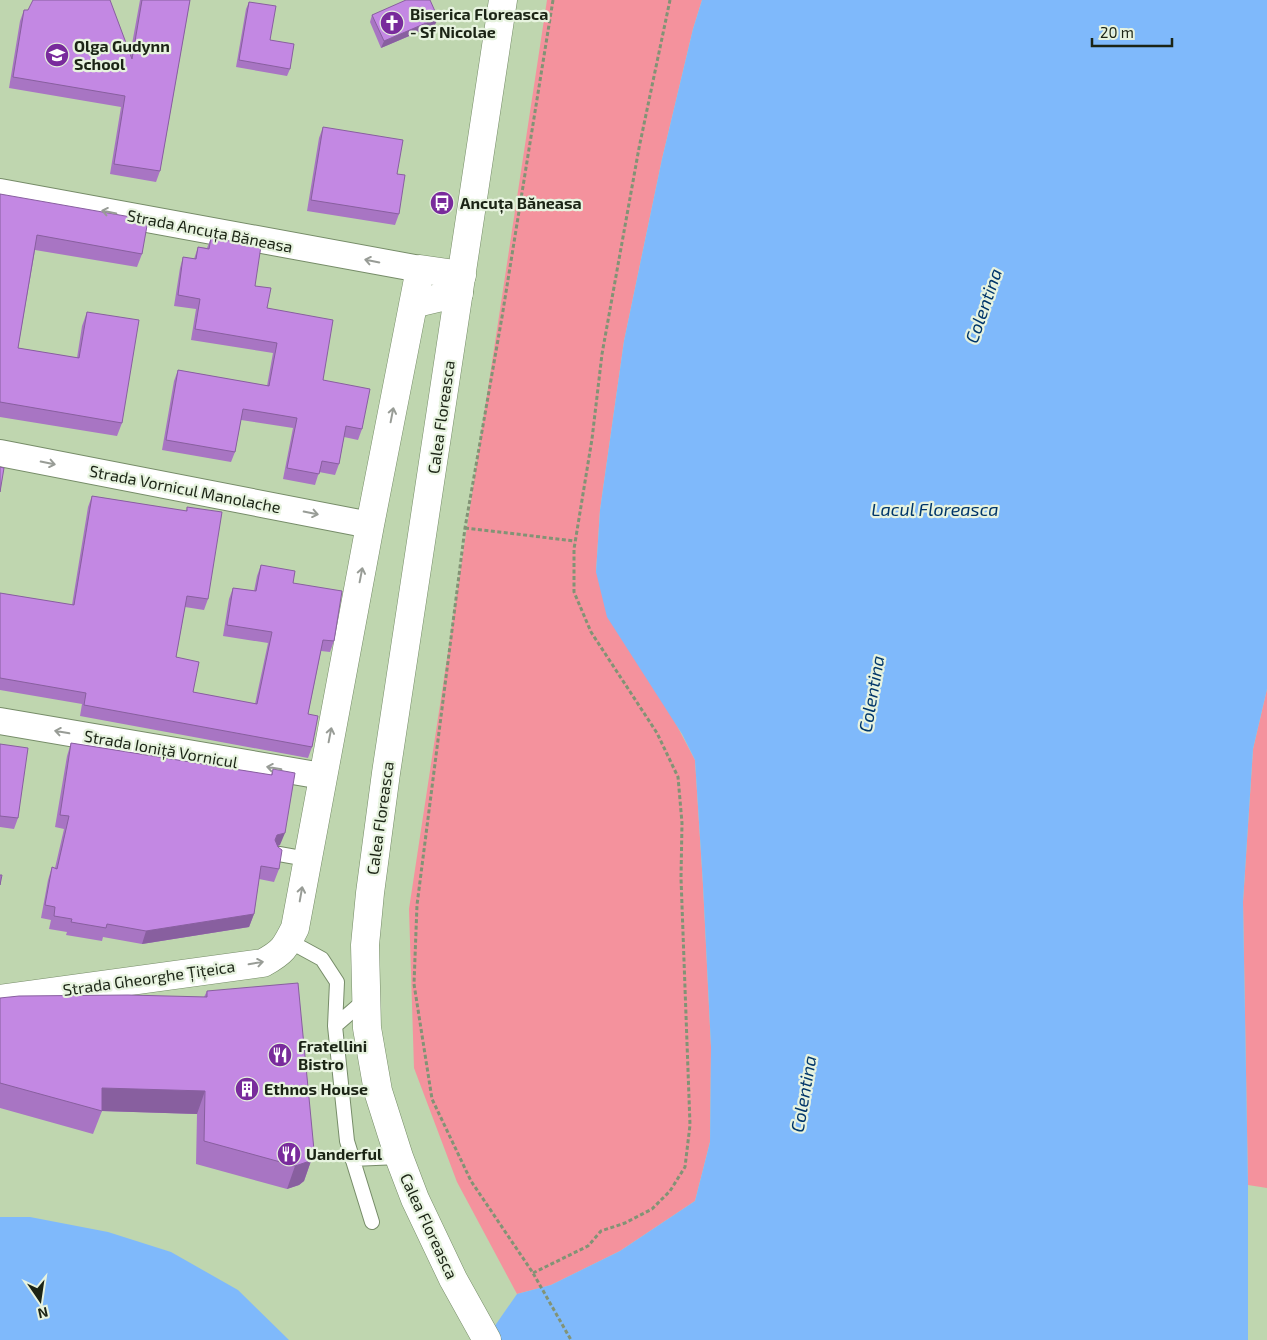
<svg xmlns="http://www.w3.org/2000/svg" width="1267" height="1340" viewBox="0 0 1267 1340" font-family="'Exo 2',sans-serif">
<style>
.green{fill:#f4929d}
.water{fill:#7fb9fb}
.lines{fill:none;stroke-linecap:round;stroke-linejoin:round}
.service-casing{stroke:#768c68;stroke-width:16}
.minor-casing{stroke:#768c68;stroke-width:28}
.tertiary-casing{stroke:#768c68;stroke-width:29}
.secondary-casing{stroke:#768c68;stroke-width:29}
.path{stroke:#829375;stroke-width:3;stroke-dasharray:4 2.5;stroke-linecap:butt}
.service{stroke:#fff;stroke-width:14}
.minor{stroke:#fff;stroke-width:26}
.tertiary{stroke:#fff;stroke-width:28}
.secondary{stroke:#fff;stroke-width:28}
.wall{fill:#a875c3}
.shaded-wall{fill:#885f9f}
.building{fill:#c388e3;stroke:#885f9f}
.oneway{stroke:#989c96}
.labels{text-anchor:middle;stroke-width:4.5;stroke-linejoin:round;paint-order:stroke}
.poi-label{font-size:16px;font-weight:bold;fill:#1b2415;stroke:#e7f3df;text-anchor:start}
.street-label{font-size:16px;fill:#1b2415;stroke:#e7f3df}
.water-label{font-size:18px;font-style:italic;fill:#003669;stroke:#e7f3df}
</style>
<rect width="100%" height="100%" fill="#bfd6af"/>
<path class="green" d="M 547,0 L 702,0 L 693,29 L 662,159 L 624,341 L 600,510 L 596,572 L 695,760 L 703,885 L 711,1047 L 710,1142 L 695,1201 L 620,1251 L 551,1285 L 517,1294 L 457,1182 L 414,1068 L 409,909 Z
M 1267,689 L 1267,1188 L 1248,1185 L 1243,902 L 1253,749 Z"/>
<path class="water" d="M 702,0 L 1267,0 L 1267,689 L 1253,749 L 1243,902 L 1248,1185 L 1248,1340 L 485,1340 L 517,1294 L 551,1285 L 620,1251 L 695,1201 L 710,1142 L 711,1047 L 703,885 L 695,760 L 682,734 L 607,617 L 596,572 L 600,510 L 624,341 L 662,159 L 693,29 Z
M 30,1217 L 108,1232 L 171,1252 L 238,1290 L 289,1340 L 0,1340 L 0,1217 Z"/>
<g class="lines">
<g class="service-casing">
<path id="service" d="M 279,854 L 307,859
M 289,941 L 322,959 L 337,982 L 335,1026
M 366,999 L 335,1026 L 347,1141 L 372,1222
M 352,1159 L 399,1157"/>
</g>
<g class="minor-casing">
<path id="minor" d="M 0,192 L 420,269
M 0,453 L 370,525
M 0,721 L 322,776"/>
</g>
<g class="tertiary-casing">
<path id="tertiary" d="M 413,304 L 459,293
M 0,999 L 263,963 C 283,952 285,948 295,928 L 370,525 L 420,269 L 462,275"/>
</g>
<g class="secondary-casing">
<path id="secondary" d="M 487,1340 L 453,1279 L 415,1199 L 399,1157 L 378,1091 L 367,1028 L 365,945 L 370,893 L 386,773 L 503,0"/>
</g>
<path class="path" d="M 553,0 L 502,317 L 465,528 L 417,905 L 414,984 L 432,1099 L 471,1181 L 533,1273 L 571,1340
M 465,528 L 575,541
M 533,1273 L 588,1246 L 601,1231 L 625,1223 L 652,1209 L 670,1191 L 685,1167 L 690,1125 L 681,878 L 682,823 L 678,777 L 657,733 L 591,632 L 574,592 L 574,549 L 592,439 L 602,354 L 639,148 L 670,0"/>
<use href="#service" class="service"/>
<use href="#minor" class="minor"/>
<use href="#tertiary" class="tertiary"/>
<use href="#secondary" class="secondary"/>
</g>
<path class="wall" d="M 140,0 L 190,0 L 160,171 L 156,182 L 110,174 L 121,107 L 9,88 L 20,21 L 24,10 L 130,55 Z
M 249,2 L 270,40 L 290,69 L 287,76 L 236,67 L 246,9 Z
M 372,15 L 435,25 L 381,48 L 370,22 Z
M 323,127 L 397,174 L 399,214 L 395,225 L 307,211 L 319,138 Z
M 0,194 L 142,254 L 137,267 L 35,250 L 18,348 L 77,358 L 82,326 L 87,312 L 122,423 L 117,436 L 0,417 Z
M 211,238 L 255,286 L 267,308 L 323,380 L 362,429 L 358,440 L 344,437 L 339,464 L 335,475 L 319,472 L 315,485 L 283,479 L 293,428 L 241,420 L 235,452 L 231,462 L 162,450 L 174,381 L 178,370 L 267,386 L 273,353 L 191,340 L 196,309 L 174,306 L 180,268 L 183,257 L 194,259 L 198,247 L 207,248 Z
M 92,496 L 186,511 L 187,507 L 208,599 L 204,610 L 185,607 L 176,657 L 193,692 L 255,704 L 268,643 L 223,636 L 229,599 L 233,588 L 254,591 L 257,576 L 261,565 L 293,583 L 334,641 L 330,652 L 321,651 L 308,714 L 312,747 L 308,758 L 80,716 L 82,704 L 0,690 L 0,593 L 72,605 L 88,507 Z
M 71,743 L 271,775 L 273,769 L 280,845 L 277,846 L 279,869 L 274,882 L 259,879 L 254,914 L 249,927 L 142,944 L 103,937 L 102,941 L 66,935 L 67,932 L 49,929 L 51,920 L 41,918 L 48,880 L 52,867 L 55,868 L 64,829 L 55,827 L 67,756 Z
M 0,744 L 18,818 L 14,829 L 0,827 Z
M 207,991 L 312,1158 L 304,1181 L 299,1185 L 287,1189 L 196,1164 L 197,1114 L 102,1111 L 93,1134 L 0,1108 L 0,998 L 204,997 Z"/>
<path class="shaded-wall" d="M 438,18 L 435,25 L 381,48 L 384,41 Z
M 285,833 L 280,845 L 273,848 L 270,853 L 277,835 Z
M 254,914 L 249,927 L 142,944 L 146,931 Z
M 102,1088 L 205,1091 L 197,1114 L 102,1111 Z
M 312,1158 L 304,1181 L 299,1185 L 287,1189 L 295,1166 Z"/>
<path class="building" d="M 33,0 L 110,0 L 132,59 L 142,0 L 190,0 L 160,171 L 114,164 L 125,96 L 13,77 L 24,10 L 28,10 Z
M 406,0 L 430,0 L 438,18 L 384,41 L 372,15 Z
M 249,2 L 276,6 L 270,40 L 294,44 L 290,69 L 239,60 Z
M 323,127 L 403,140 L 397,174 L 405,175 L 399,214 L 311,200 Z
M 0,194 L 148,220 L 142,254 L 37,235 L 18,348 L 79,358 L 87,312 L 139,320 L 122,423 L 0,402 Z
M 211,238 L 261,246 L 255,286 L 271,288 L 267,308 L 333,320 L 323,380 L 370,389 L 362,429 L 346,426 L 339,464 L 322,461 L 319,474 L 287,468 L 297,418 L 243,409 L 235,452 L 166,440 L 178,370 L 269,386 L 277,343 L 195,329 L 200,299 L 178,295 L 183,257 L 196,259 L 198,247 L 209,249 Z
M 0,467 L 4,468 L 0,492 Z
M 92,496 L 187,511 L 187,507 L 222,512 L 208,599 L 187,596 L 176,657 L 199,662 L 193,692 L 257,704 L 272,632 L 227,625 L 233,588 L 256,591 L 261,565 L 295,571 L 293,583 L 342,591 L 334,641 L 323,640 L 308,714 L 318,716 L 312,747 L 84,705 L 86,693 L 0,678 L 0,593 L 74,605 Z
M 71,743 L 272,775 L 273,769 L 295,773 L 285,833 L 277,835 L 275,840 L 278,847 L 282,850 L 279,869 L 261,866 L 254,914 L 146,931 L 107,924 L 106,928 L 71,922 L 72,919 L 54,916 L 55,907 L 45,905 L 52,867 L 57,869 L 69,816 L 60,815 Z
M 0,744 L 28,748 L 18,818 L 0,816 Z
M 0,875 L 2,875 L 0,885 Z
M 298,983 L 314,1150 L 312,1158 L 307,1162 L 295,1166 L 204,1141 L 205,1091 L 102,1088 L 102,1111 L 0,1083 L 0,998 L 19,996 L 128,995 L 207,997 L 207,991 Z"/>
<defs><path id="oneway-shaft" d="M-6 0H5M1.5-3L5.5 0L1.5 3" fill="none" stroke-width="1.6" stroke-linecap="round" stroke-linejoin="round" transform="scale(1.25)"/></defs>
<g class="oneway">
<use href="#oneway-shaft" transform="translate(109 212) rotate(-169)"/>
<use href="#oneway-shaft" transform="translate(372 261) rotate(-169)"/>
<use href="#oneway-shaft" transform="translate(392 415) rotate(-79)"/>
<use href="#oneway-shaft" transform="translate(48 463) rotate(11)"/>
<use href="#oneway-shaft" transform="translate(311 513) rotate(11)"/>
<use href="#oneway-shaft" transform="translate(361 575) rotate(-79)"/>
<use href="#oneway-shaft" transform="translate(62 732) rotate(-170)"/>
<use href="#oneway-shaft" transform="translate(330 735) rotate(-79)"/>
<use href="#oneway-shaft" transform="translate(274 768) rotate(-170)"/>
<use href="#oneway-shaft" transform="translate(301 894) rotate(-80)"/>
<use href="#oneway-shaft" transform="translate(256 963) rotate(-10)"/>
</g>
<defs>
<g id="church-disc" transform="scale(1.25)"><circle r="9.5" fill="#792b9c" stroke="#e7f3df"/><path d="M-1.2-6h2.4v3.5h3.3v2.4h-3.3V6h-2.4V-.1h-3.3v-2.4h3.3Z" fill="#fff"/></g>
<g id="school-disc" transform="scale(1.25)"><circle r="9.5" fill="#792b9c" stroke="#e7f3df"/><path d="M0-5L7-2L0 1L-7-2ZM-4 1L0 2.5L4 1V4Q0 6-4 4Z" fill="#fff"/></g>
<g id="bus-disc" transform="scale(1.25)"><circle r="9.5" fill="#792b9c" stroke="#e7f3df"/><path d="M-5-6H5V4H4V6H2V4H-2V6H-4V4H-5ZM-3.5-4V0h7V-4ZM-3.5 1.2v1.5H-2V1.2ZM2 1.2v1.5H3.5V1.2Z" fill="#fff"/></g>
<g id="restaurant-disc" transform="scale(1.25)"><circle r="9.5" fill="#792b9c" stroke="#e7f3df"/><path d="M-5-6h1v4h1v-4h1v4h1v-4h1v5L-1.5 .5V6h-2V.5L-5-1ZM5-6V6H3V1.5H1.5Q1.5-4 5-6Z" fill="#fff"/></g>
<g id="building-disc" transform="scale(1.25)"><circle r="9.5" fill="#792b9c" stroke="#e7f3df"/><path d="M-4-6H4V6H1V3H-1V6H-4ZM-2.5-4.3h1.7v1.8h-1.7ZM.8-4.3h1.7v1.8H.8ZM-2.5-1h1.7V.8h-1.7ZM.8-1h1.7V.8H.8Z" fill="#fff"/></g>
</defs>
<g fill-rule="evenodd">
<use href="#church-disc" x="392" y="23"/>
<use href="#school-disc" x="57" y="55"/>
<use href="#bus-disc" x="442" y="203"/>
<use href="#restaurant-disc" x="280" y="1055"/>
<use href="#building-disc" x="247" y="1089"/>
<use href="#restaurant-disc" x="289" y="1154"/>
</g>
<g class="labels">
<g class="poi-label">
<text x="410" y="20">Biserica Floreasca<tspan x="410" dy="18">- Sf Nicolae</tspan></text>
<text x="74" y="52">Olga Gudynn<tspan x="74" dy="18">School</tspan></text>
<text x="460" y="209">Ancuța Băneasa</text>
<text x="298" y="1052">Fratellini<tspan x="298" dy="18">Bistro</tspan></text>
<text x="264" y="1095">Ethnos House</text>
<text x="306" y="1160">Uanderful</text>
</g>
<g class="street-label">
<text transform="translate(210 231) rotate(11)" y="6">Strada Ancuța Băneasa</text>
<text transform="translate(441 417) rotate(-82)" y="6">Calea Floreasca</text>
<text transform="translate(185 489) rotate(11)" y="6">Strada Vornicul Manolache</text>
<text transform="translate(161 749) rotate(10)" y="6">Strada Ioniță Vornicul</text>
<text transform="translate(380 818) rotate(-82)" y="6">Calea Floreasca</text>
<text transform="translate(149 978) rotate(-8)" y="6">Strada Gheorghe Țițeica</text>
<text transform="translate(429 1226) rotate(65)" y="6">Calea Floreasca</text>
</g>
<g class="water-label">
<text transform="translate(984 306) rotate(-71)" y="6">Colentina</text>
<text x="935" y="516">Lacul Floreasca</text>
<text transform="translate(872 694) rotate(-80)" y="6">Colentina</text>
<text transform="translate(804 1094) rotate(-80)" y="6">Colentina</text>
</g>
</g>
<g transform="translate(40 1300) rotate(167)" stroke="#e7f3df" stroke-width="4" paint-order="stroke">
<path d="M0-4L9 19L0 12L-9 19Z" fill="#1b2415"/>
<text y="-8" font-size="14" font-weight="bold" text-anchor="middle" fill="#1b2415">N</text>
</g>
<path d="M1092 38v8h80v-8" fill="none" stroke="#1b2415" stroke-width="2.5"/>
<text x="1100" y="38" font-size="15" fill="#1b2415" stroke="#e7f3df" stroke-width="4" paint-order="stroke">20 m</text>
</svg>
